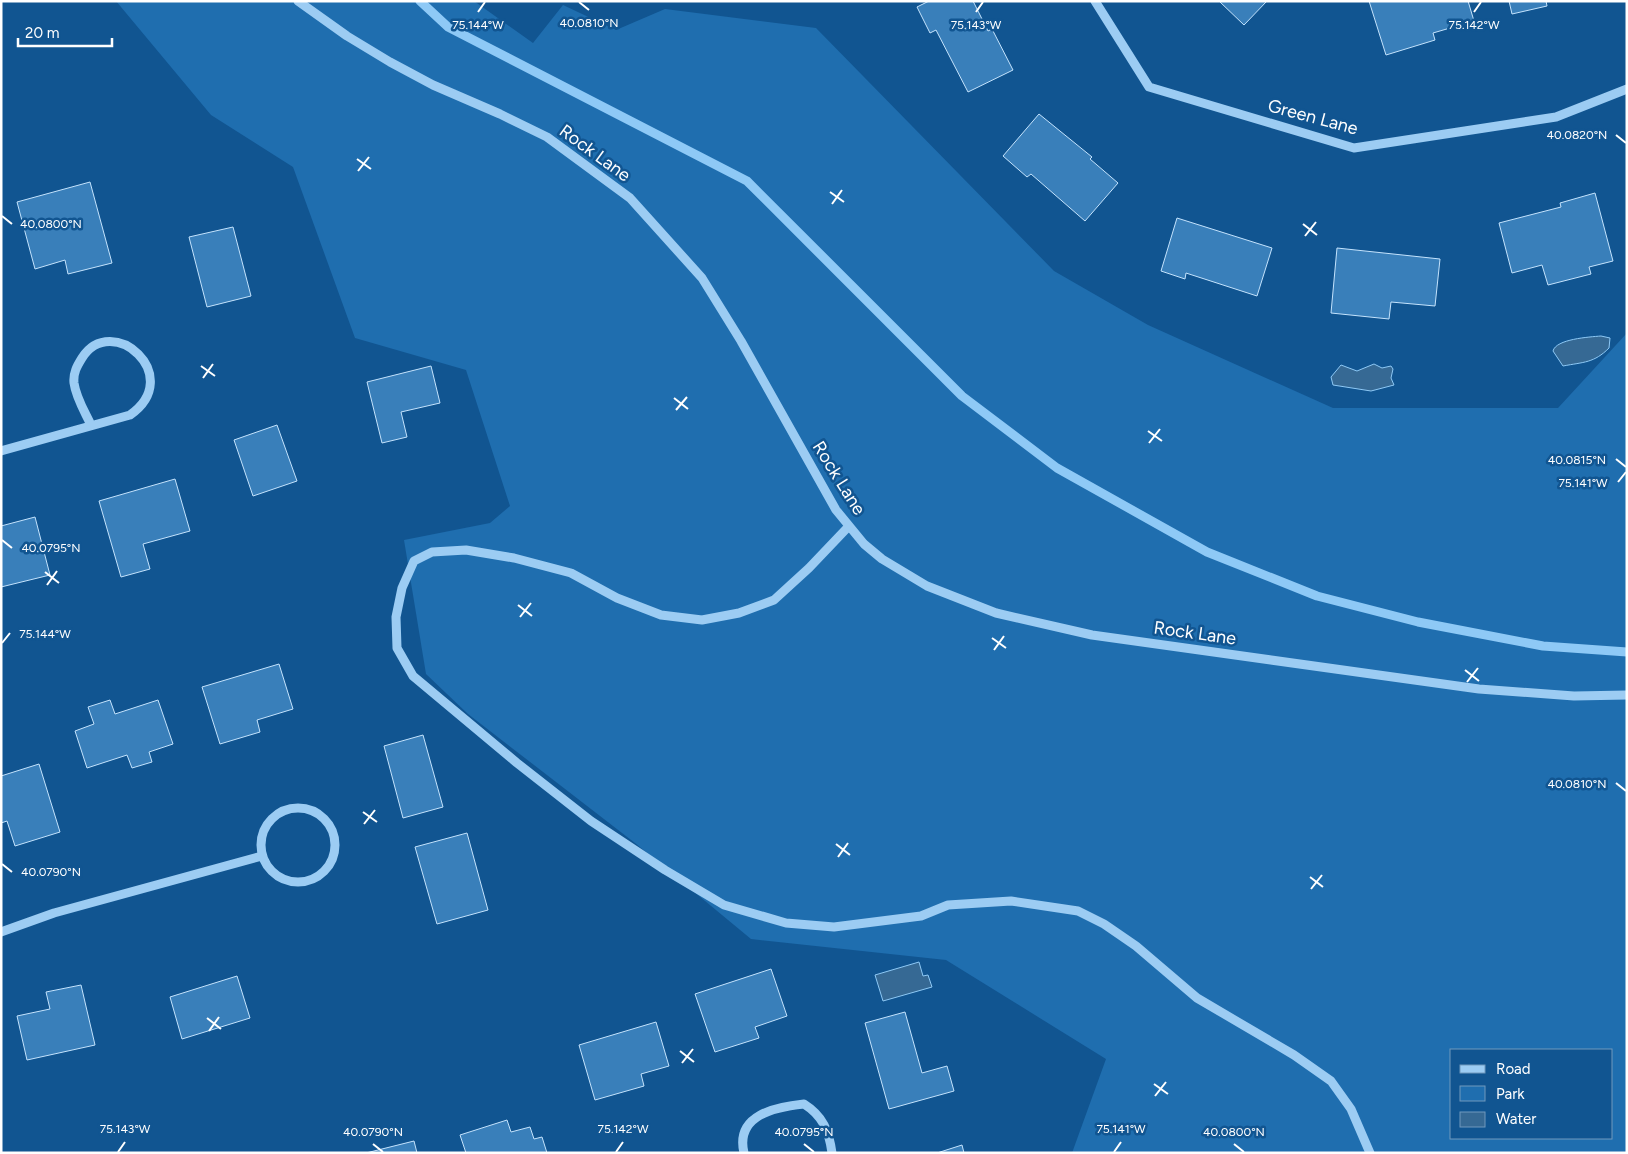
<svg xmlns="http://www.w3.org/2000/svg" width="1628" height="1154" viewBox="0 0 1628 1154" font-family="Figtree,sans-serif">
<style>
.green{fill:#1f6eaf;fill-rule:evenodd}
.water{fill:#366994;stroke:#8ec9f6}
.lines{fill:none;stroke-linecap:round;stroke-linejoin:round}
.stream{stroke:#8ec9f6;stroke-width:9}
.building{fill:#397fba;stroke:#c4e3fd}
.minor{stroke:#9cccf3;stroke-width:9}
.ticks{fill:none;stroke:#fff;stroke-width:2}
.labels{text-anchor:middle;stroke-width:5;stroke-linejoin:round;paint-order:stroke}
.street-label{font-size:18px;fill:#fff;stroke:#115591}
.ticks-label{font-size:12px;text-anchor:middle;fill:#fff;stroke:#115591;stroke-width:5;stroke-linejoin:round;paint-order:stroke}
</style>
<rect width="100%" height="100%" fill="#115591"/>
<path class="green" d="M 116,1 L 474,1 L 533,43 L 563,5 L 616,30 L 665,9 L 816,28 L 1054,271 L 1148,325 L 1333,408 L 1558,408 L 1627,333 L 1627,1153 L 1072,1153 L 1106,1059 L 946,960 L 751,939 L 635,843 L 468,714 L 426,674 L 404,540 L 490,523 L 510,506 L 466,370 L 355,338 L 293,167 L 211,115 ZM 1452,1050 L 1612,1050 L 1612,1138 L 1452,1138 Z"/>
<path class="water" d="M 1601,336 L 1610,338 L 1609,348 C 1594,363 1584,362 1563,366 L 1553,351 C 1556,339 1589,337 1601,336 Z
M 1374,364 L 1382,368 L 1391,366 L 1393,369 L 1391,378 L 1394,385 L 1371,391 L 1333,385 L 1331,377 L 1341,365 L 1357,371 Z
M 919,962 L 923,976 L 928,975 L 932,987 L 883,1001 L 875,975 Z"/>
<g class="lines">
<path class="stream" d="M 420,1 L 448,27 L 747,181 L 962,396 L 1057,468 L 1207,552 L 1317,596 L 1418,622 L 1543,646 L 1627,652"/>
</g>
<path class="building" d="M 929,1 L 973,1 L 988,31 L 992,29 L 1013,70 L 968,92 L 936,30 L 930,33 L 917,7 Z
M 1219,1 L 1267,1 L 1244,25 Z
M 1369,1 L 1468,1 L 1474,21 L 1433,33 L 1435,40 L 1386,55 Z
M 1509,1 L 1546,1 L 1547,6 L 1512,14 Z
M 1039,114 L 1092,157 L 1090,159 L 1118,183 L 1085,221 L 1031,174 L 1027,177 L 1003,156 Z
M 90,182 L 112,263 L 68,274 L 65,260 L 35,269 L 17,202 Z
M 1595,193 L 1613,261 L 1589,267 L 1591,274 L 1548,285 L 1542,265 L 1512,273 L 1499,223 L 1561,207 L 1560,203 Z
M 1177,218 L 1272,248 L 1257,296 L 1186,273 L 1185,279 L 1161,271 Z
M 233,227 L 251,296 L 207,307 L 189,237 Z
M 1337,248 L 1440,259 L 1435,306 L 1391,302 L 1389,319 L 1331,313 Z
M 431,366 L 440,403 L 401,412 L 407,437 L 382,443 L 367,382 Z
M 277,425 L 297,481 L 253,496 L 234,440 Z
M 175,479 L 190,531 L 143,544 L 150,569 L 121,577 L 99,501 Z
M 35,517 L 50,575 L 1,587 L 1,526 Z
M 279,664 L 293,709 L 257,720 L 260,732 L 220,744 L 202,687 Z
M 110,700 L 115,714 L 158,700 L 173,744 L 149,752 L 152,762 L 132,768 L 127,755 L 87,768 L 75,731 L 94,724 L 88,707 Z
M 423,735 L 443,807 L 403,818 L 384,746 Z
M 39,764 L 60,832 L 15,846 L 7,821 L 1,823 L 1,776 Z
M 467,833 L 488,910 L 437,924 L 415,847 Z
M 771,969 L 787,1016 L 755,1027 L 759,1038 L 715,1052 L 695,994 Z
M 237,976 L 250,1018 L 182,1039 L 170,997 Z
M 81,985 L 95,1045 L 27,1060 L 17,1016 L 50,1009 L 46,992 Z
M 905,1012 L 922,1073 L 947,1066 L 954,1091 L 889,1109 L 865,1023 Z
M 656,1022 L 669,1066 L 641,1074 L 644,1086 L 595,1100 L 579,1045 Z
M 507,1120 L 511,1132 L 530,1127 L 534,1139 L 542,1137 L 547,1153 L 466,1153 L 460,1135 Z
M 414,1141 L 417,1153 L 366,1153 Z
M 962,1145 L 964,1153 L 937,1153 Z"/>
<g class="lines">
<path class="minor" d="M 298,1 L 347,36 L 390,62 L 433,85 L 500,114 L 547,137 L 630,198 L 702,278 L 741,341 L 836,510 L 864,544 L 882,559 L 927,586 L 996,613 L 1092,635 L 1479,689 L 1574,696 L 1627,695
M 1095,1 L 1149,87 L 1354,148 L 1556,117 L 1627,89
M 1,451 L 130,415 C 186,376 112,311 82,358 C 77,366 73,373 74,383 C 76,398 85,412 91,425
M 849,526 L 809,568 L 774,600 L 739,613 L 702,620 L 661,615 L 617,598 L 571,573 L 514,558 L 466,550 L 432,552 L 414,561 L 402,588 L 396,617 L 397,648 L 413,676 L 517,763 L 591,821 L 665,870 L 724,905 L 786,923 L 834,927 L 921,916 L 948,905 L 1011,901 L 1078,911 L 1104,924 L 1136,946 L 1197,998 L 1294,1055 L 1331,1081 L 1351,1109 L 1370,1153
M261 845a37 37 0 1 1 74 0a37 37 0 1 1-74 0Z
M 1,932 L 54,913 L 262,856
M 744,1153 C 735,1115 775,1107 804,1104 C 823,1116 829,1131 832,1153"/>
</g>
<path class="ticks" d="M 579,2 L 589,10M 478,12 L 485,2M 976,12 L 983,2M 1474,12 L 1481,2M 1616,135 L 1626,143M 357,159 L 371,169M 358,171 L 369,157M 830,192 L 844,202M 832,204 L 842,190M 2,216 L 12,224M 1303,224 L 1317,235M 1305,236 L 1316,222M 201,366 L 215,376M 203,378 L 213,364M 674,398 L 688,409M 676,410 L 687,397M 1148,431 L 1162,441M 1149,443 L 1160,429M 1616,459 L 1626,467M 1618,482 L 1626,472M 2,540 L 12,548M 45,572 L 59,583M 47,585 L 57,571M 518,605 L 532,616M 520,617 L 531,603M 992,638 L 1006,648M 2,643 L 10,633M 994,650 L 1004,636M 1465,670 L 1479,681M 1467,682 L 1478,668M 1616,783 L 1626,791M 363,812 L 377,822M 364,824 L 375,810M 836,844 L 850,855M 838,857 L 848,843M 2,864 L 12,872M 1310,877 L 1323,887M 1311,889 L 1322,875M 207,1018 L 221,1029M 209,1031 L 219,1017M 680,1051 L 694,1062M 682,1063 L 693,1049M 1154,1084 L 1168,1094M 1155,1096 L 1166,1082M 373,1144 L 383,1152M 804,1144 L 814,1152M 1234,1144 L 1244,1152M 118,1152 L 125,1142M 616,1152 L 623,1142M 1114,1152 L 1121,1142"/>
<g class="labels">
<g class="street-label">
<text transform="translate(1313 117) rotate(15)" y="6">Green Lane</text>
<text transform="translate(595 153) rotate(36)" y="6">Rock Lane</text>
<text transform="translate(839 478) rotate(58)" y="6">Rock Lane</text>
<text transform="translate(1195 633) rotate(8)" y="6">Rock Lane</text>
</g>
</g>
<g class="ticks-label">
<text x="589" y="27">40.0810°N</text>
<text x="478" y="29">75.144°W</text>
<text x="976" y="29">75.143°W</text>
<text x="1474" y="29">75.142°W</text>
<text x="1577" y="139">40.0820°N</text>
<text x="51" y="228">40.0800°N</text>
<text x="1577" y="464">40.0815°N</text>
<text x="1583" y="487">75.141°W</text>
<text x="51" y="552">40.0795°N</text>
<text x="45" y="638">75.144°W</text>
<text x="1577" y="788">40.0810°N</text>
<text x="51" y="876">40.0790°N</text>
<text x="125" y="1133">75.143°W</text>
<text x="623" y="1133">75.142°W</text>
<text x="1121" y="1133">75.141°W</text>
<text x="373" y="1136">40.0790°N</text>
<text x="804" y="1136">40.0795°N</text>
<text x="1234" y="1136">40.0800°N</text>
</g>
<rect width="1628" height="1154" fill="none" stroke="#ffffff" stroke-width="5"/>
<rect x="1450" y="1049" width="162" height="90" fill="#115591" stroke="#7099bd"/>
<rect x="1460" y="1065" width="25" height="8" fill="#9cccf3" stroke="#7099bd"/>
<text x="1496" y="1074" font-size="15" fill="#ffffff">Road</text>
<rect x="1460" y="1086" width="25" height="15" fill="#1f6eaf" stroke="#7099bd"/>
<text x="1496" y="1099" font-size="15" fill="#ffffff">Park</text>
<rect x="1460" y="1112" width="25" height="15" fill="#366994" stroke="#7099bd"/>
<text x="1496" y="1124" font-size="15" fill="#ffffff">Water</text>
<path d="M18 38v8h94v-8" fill="none" stroke="#ffffff" stroke-width="2.5"/>
<text x="25" y="38" font-size="15" fill="#ffffff" stroke="#115591" stroke-width="4" paint-order="stroke">20 m</text>
</svg>
